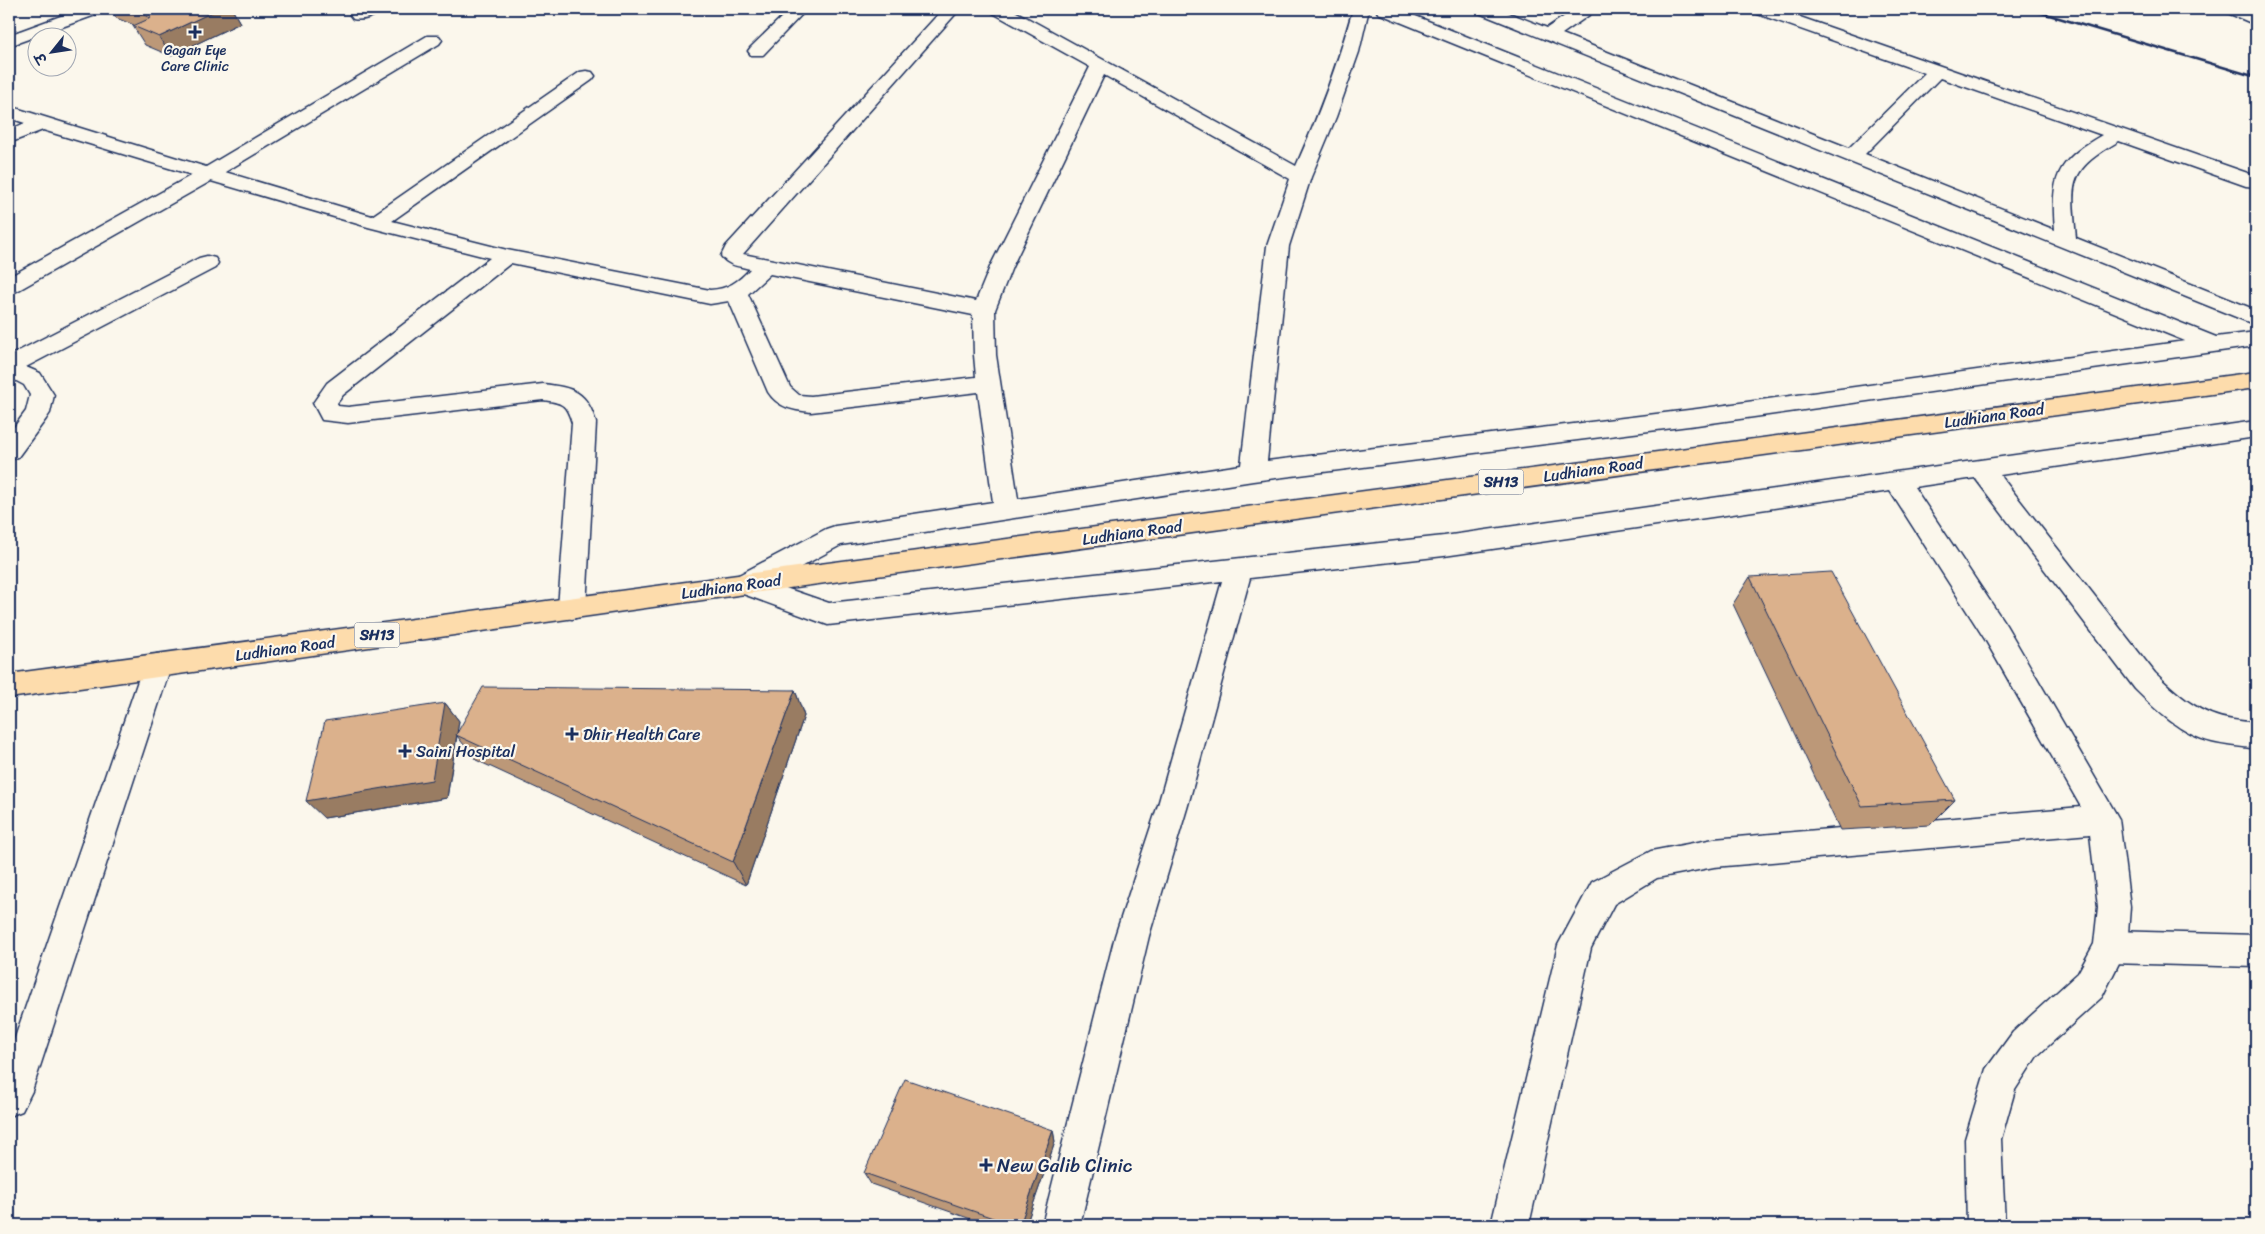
<svg xmlns="http://www.w3.org/2000/svg" width="2265" height="1234" viewBox="0 0 2265 1234" font-family="Sriracha,'Playpen Sans Deva',sans-serif">
<style>
.lines{fill:none;stroke-linecap:round;stroke-linejoin:round}
.service-casing{stroke:#1b2f5e;stroke-width:3}
.minor-casing{stroke:#1b2f5e;stroke-width:3}
.primary-casing{stroke:#1b2f5e;stroke-width:3}
.service{fill:#fbf7ec;fill-rule:evenodd}
.minor{fill:#fbf7ec;fill-rule:evenodd}
.primary{fill:#fddcac;fill-rule:evenodd}
.rail{stroke:#1b2f5e;stroke-width:2.5}
.wall{fill:#bc9878;stroke:#1b2f5e}
.shaded-wall{fill:#997c62;stroke:#1b2f5e}
.building{fill:#dbb18c;stroke:#1b2f5e}
.poi-dot{fill:#1b2f5e;stroke:#fbf7ec;stroke-width:2}
.labels{text-anchor:middle;stroke-width:4.5;stroke-linejoin:round;paint-order:stroke}
.far-poi-label{font-size:14px;fill:#1b2f5e;stroke:#fbf7ec}
.shield{fill:#fbf7ec;stroke:#5e6b89;stroke-width:1}
.shield-label{font-size:15px;font-weight:bold;fill:#1b2f5e}
.street-label{font-size:16px;fill:#1b2f5e;stroke:#fbf7ec}
.poi-label{font-size:16px;fill:#1b2f5e;stroke:#fbf7ec;text-anchor:start}
.near-poi-label{font-size:19px;fill:#1b2f5e;stroke:#fbf7ec;text-anchor:start}
</style>
<rect width="100%" height="100%" fill="#fbf7ec"/>
<filter id="ink" filterUnits="userSpaceOnUse"><feTurbulence type="fractalNoise" baseFrequency=".02" numOctaves="2"/><feDisplacementMap in="SourceGraphic" scale="10" xChannelSelector="R" yChannelSelector="G"/><feConvolveMatrix kernelMatrix="1 2 1 2 8 2 1 2 1" color-interpolation-filters="sRGB"/></filter>
<g filter="url(#ink)">
<g class="lines">
<g class="service-casing">
<path id="service" d="M 2110,931 L 2256,935 L 2256,967 L 2110,963 L 2098,958 L 2093,947 L 2098,936 Z"/>
</g>
<g class="minor-casing">
<path id="minor" d="M 80,9 L 103,9 L 101,13 L 9,46 L 9,35 Z
M 360,9 L 382,9 C 377,17 362,21 353,19 L 350,15 Z
M 790,9 L 807,9 L 763,55 L 751,55 L 748,51 L 751,47 Z
M 943,9 L 960,9 L 743,254 L 976,301 L 990,267 L 1090,67 L 993,13 L 991,9 L 1011,9 L 1296,166 C 1319,115 1338,63 1353,9 L 1369,9 L 1359,52 L 1336,117 L 1311,177 L 1289,246 L 1267,461 L 1697,409 L 2185,341 L 1378,13 L 1376,9 L 1398,9 L 2216,337 L 2256,332 L 2256,346 L 1697,425 L 1253,481 L 841,545 L 771,583 L 829,603 L 1444,536 L 2256,421 L 2256,437 L 2000,475 L 2155,673 C 2178,695 2201,716 2233,720 C 2241,721 2249,723 2256,721 L 2256,746 L 2251,748 C 2238,746 2224,745 2212,742 C 2182,735 2156,710 2135,689 L 1975,478 L 1914,487 L 2006,625 L 2119,819 L 2130,907 L 2127,947 L 2102,997 L 2037,1056 L 2015,1090 L 2001,1139 L 2005,1225 L 1967,1225 L 1965,1139 L 1986,1069 L 2013,1032 L 2078,973 L 2094,944 L 2098,907 L 2090,834 L 1714,867 L 1657,878 L 1614,904 L 1591,948 L 1529,1225 L 1491,1225 L 1558,945 L 1592,882 L 1651,851 L 1714,839 L 2081,807 L 1986,641 L 1890,491 L 1444,556 L 1250,578 L 1188,805 L 1149,936 L 1080,1225 L 1042,1225 L 1115,936 L 1158,805 L 1222,581 L 828,625 L 735,591 L 732,584 L 735,577 L 826,529 L 835,526 L 993,502 L 978,392 L 811,412 C 794,410 778,408 768,392 L 729,301 L 710,304 L 511,263 L 343,395 L 337,403 L 338,406 L 348,407 L 543,384 C 574,388 587,391 596,423 L 586,608 L 582,616 L 572,619 L 562,616 L 558,608 L 572,423 C 566,403 562,403 543,400 L 348,423 L 322,420 L 313,403 L 327,383 L 490,258 L 368,227 L 211,181 L 17,291 L 9,293 L 9,277 L 192,175 L 43,130 L 9,143 L 9,130 L 25,123 L 9,118 L 9,106 L 206,167 L 427,36 L 439,36 L 442,40 L 439,44 L 225,172 L 372,216 L 580,72 L 586,71 L 592,72 L 595,76 L 592,80 L 392,221 L 507,250 L 710,290 C 728,289 738,282 750,269 C 739,266 728,266 721,256 L 726,246 ZM 1104,75 L 1290,179 L 1267,246 L 1241,465 L 1018,499 L 996,355 L 995,310 L 1012,267 ZM 770,274 L 973,315 L 974,355 L 976,377 L 811,396 L 799,395 L 790,387 L 748,294 Z
M 1477,9 L 1499,9 L 1547,28 L 1575,9 L 1594,9 L 1592,13 L 1562,34 L 1849,148 L 1925,73 L 1755,13 L 1753,9 L 1777,9 L 2256,176 L 2256,187 L 2246,186 L 2119,141 C 2067,171 2071,182 2076,238 L 2256,310 L 2256,325 L 1479,13 ZM 1940,78 L 2102,135 C 2055,162 2051,178 2055,230 L 1865,154 Z
M 2226,9 L 2247,9 L 2256,13 L 2256,25 L 2228,13 Z
M 207,256 L 215,258 L 218,263 L 215,268 L 26,367 L 40,373 L 54,395 L 50,413 L 46,419 L 18,457 L 9,460 L 9,434 L 26,411 L 30,395 L 24,385 L 9,377 L 9,356 L 199,258 Z
M 157,654 L 167,658 L 171,666 L 32,1091 L 22,1111 L 9,1116 L 9,1055 L 143,666 L 147,658 Z"/>
</g>
<g class="primary-casing">
<path id="primary" d="M 2256,372 L 2256,388 L 745,594 L 9,698 L 9,674 L 745,574 Z"/>
</g>
<use href="#service" class="service"/>
<use href="#minor" class="minor"/>
<use href="#primary" class="primary"/>
<path class="rail" d="M 2029,9 L 2256,77"/>
</g>
<path class="wall" d="M 111,9 L 232,9 L 240,23 L 171,56 L 145,45 L 133,26 L 134,25 L 116,18 Z
M 1750,577 L 1955,800 L 1930,825 L 1840,830 L 1733,604 Z
M 795,690 L 804,716 L 746,885 L 476,760 L 457,736 L 447,798 L 324,818 L 445,703 L 459,721 L 457,732 Z
M 1053,1130 L 1055,1142 L 1026,1225 L 988,1225 L 871,1184 L 864,1173 Z"/>
<path class="shaded-wall" d="M 219,9 L 232,9 L 240,23 L 171,56 L 159,37 Z
M 795,690 L 804,716 L 746,885 L 733,862 Z
M 445,703 L 459,721 L 447,798 L 324,818 L 306,801 Z
M 1053,1130 L 1055,1142 L 1026,1225 L 1020,1225 Z"/>
<path class="building" d="M 129,9 L 219,9 L 159,37 L 133,26 L 151,18 Z
M 1831,572 L 1955,800 L 1862,806 L 1750,577 Z
M 483,687 L 795,690 L 733,862 L 456,735 Z
M 445,703 L 432,780 L 306,801 L 325,721 Z
M 905,1079 L 1053,1130 L 1020,1225 L 1013,1225 L 864,1173 Z"/>
</g>
<g class="poi-dot">
<path d="M192.5 24.5h5v5h5v5h-5v5h-5v-5h-5v-5h5z"/>
<path d="M569.5 726.5h5v5h5v5h-5v5h-5v-5h-5v-5h5z"/>
<path d="M402.5 743.5h5v5h5v5h-5v5h-5v-5h-5v-5h5z"/>
<path d="M983.5 1157.5h5v5h5v5h-5v5h-5v-5h-5v-5h5z"/>
</g>
<g class="labels">
<g class="far-poi-label">
<text x="195" y="55">Gagan Eye<tspan x="195" dy="16">Care Clinic</tspan></text>
</g>
<g class="shield">
<rect x="1478.5" y="469.5" width="45" height="25" rx="4"/>
<rect x="354.5" y="622.5" width="45" height="25" rx="4"/>
</g>
<g class="shield-label">
<text x="1501" y="487">SH13</text>
<text x="377" y="640">SH13</text>
</g>
<g class="street-label">
<text transform="translate(1994 415) rotate(-8)" y="6">Ludhiana Road</text>
<text transform="translate(1593 469) rotate(-8)" y="6">Ludhiana Road</text>
<text transform="translate(1132 532) rotate(-8)" y="6">Ludhiana Road</text>
<text transform="translate(731 586) rotate(-8)" y="6">Ludhiana Road</text>
<text transform="translate(285 648) rotate(-8)" y="6">Ludhiana Road</text>
</g>
<g class="poi-label">
<text x="583" y="740">Dhir Health Care</text>
<text x="416" y="757">Saini Hospital</text>
</g>
<g class="near-poi-label">
<text x="997" y="1172">New Galib Clinic</text>
</g>
</g>
<rect width="2265" height="1234" fill="none" stroke="#fbf7ec" stroke-width="30"/>
<rect x="15" y="15" width="2235" height="1204" fill="none" stroke="#1b2f5e" stroke-width="2" filter="url(#ink)"/>
<g transform="translate(52 52) rotate(240)"><circle r="24" fill="#fbf7ec" stroke="#a1a7b3"/>
<path d="M0-4L9 19L0 12L-9 19Z" fill="#1b2f5e"/>
<text y="-8" font-size="14" font-weight="bold" text-anchor="middle" fill="#1b2f5e">उ</text>
</g>
</svg>
